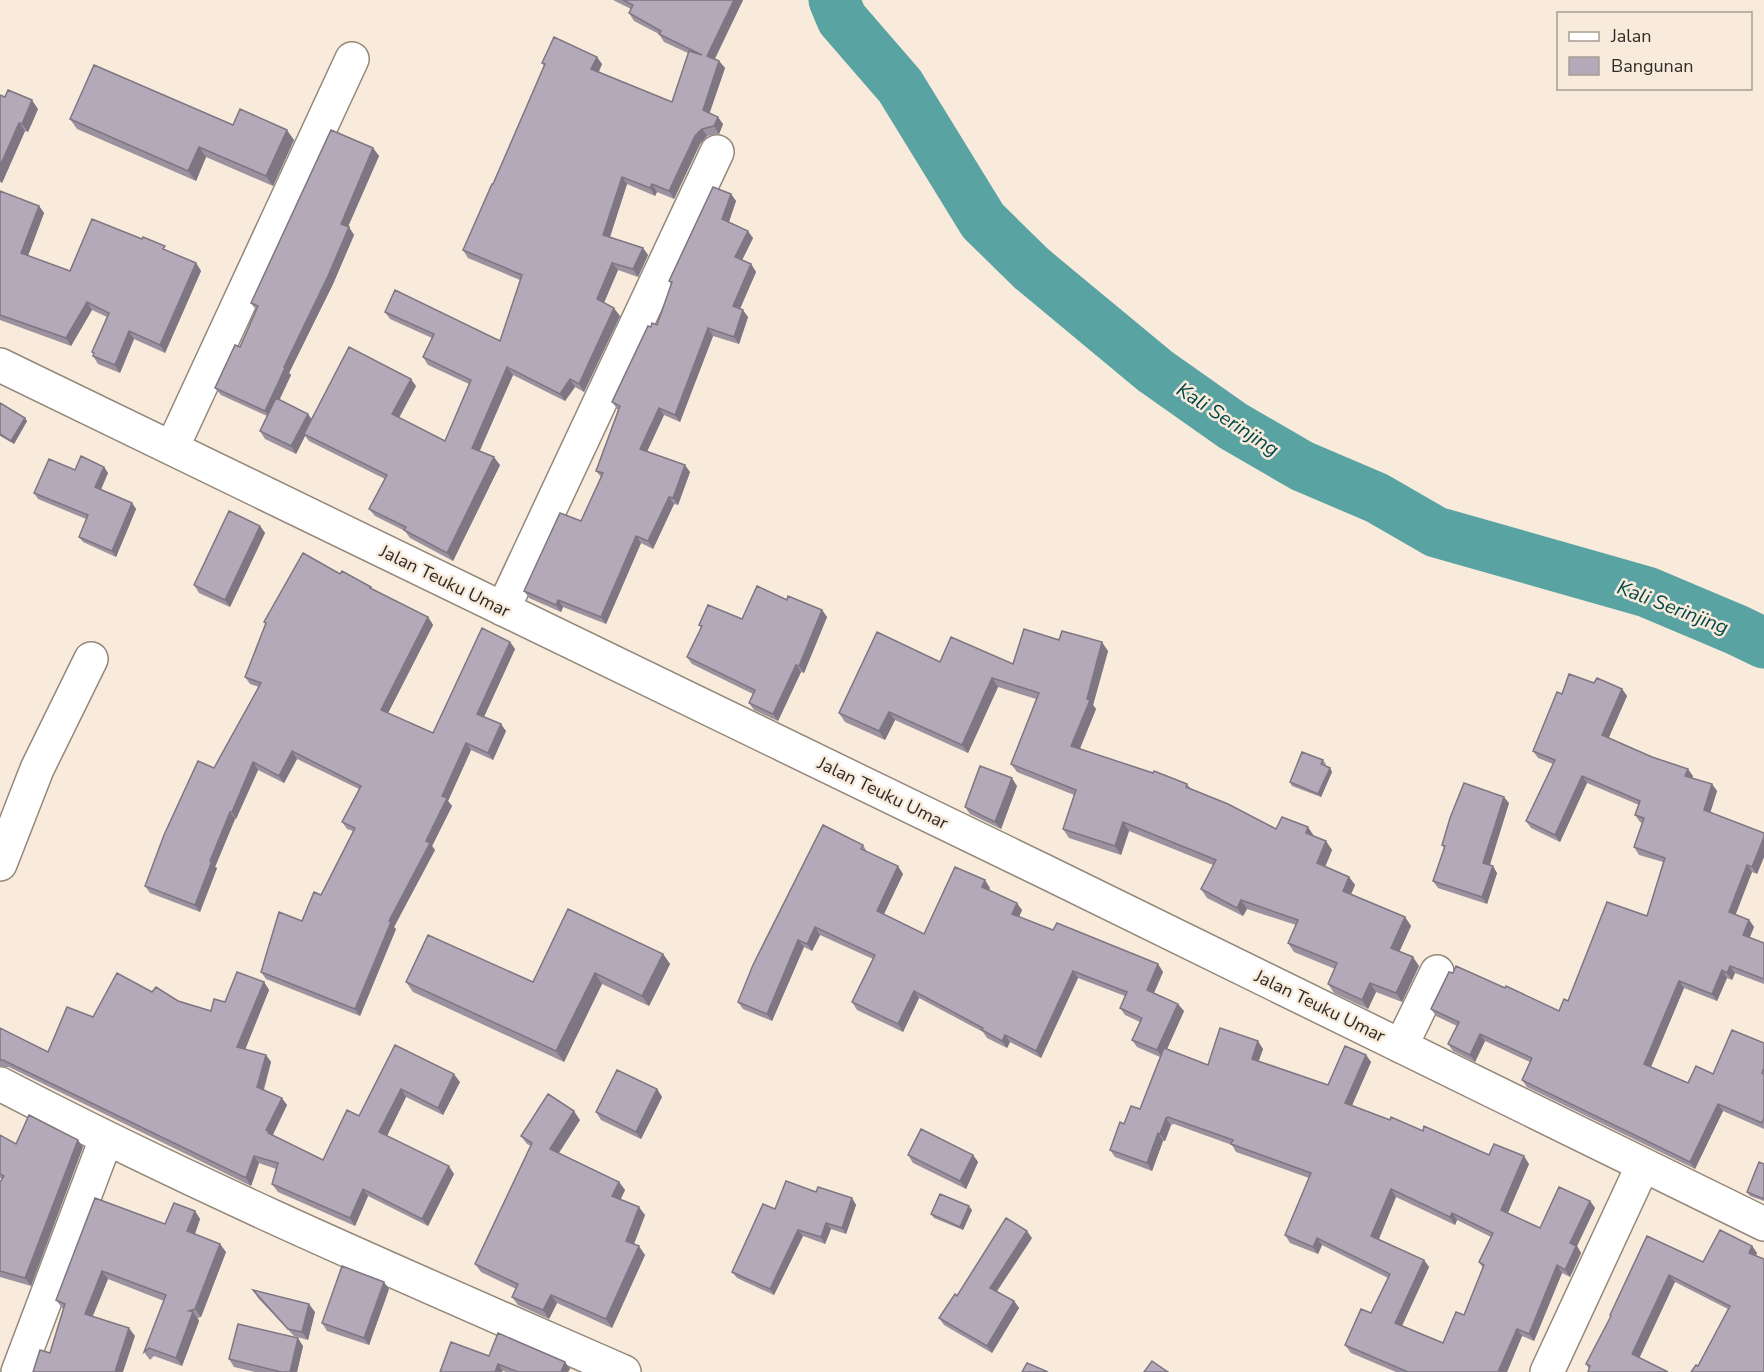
<svg xmlns="http://www.w3.org/2000/svg" width="1764" height="1372" viewBox="0 0 1764 1372" font-family="'Nunito Sans',sans-serif">
<style>
.lines{fill:none;stroke-linecap:round;stroke-linejoin:round}
.river{stroke:#5aa3a3;stroke-width:51}
.minor-casing{stroke:#94887a;stroke-width:36}
.major-casing{stroke:#94887a;stroke-width:36}
.minor{stroke:#fff;stroke-width:33}
.major{stroke:#fff;stroke-width:33}
.wall{fill:#9b919f;fill-rule:evenodd}
.shaded-wall{fill:#7e7682}
.building{fill:#b4a9b9;stroke:#7e7682;stroke-width:1.5;fill-rule:evenodd}
.labels{text-anchor:middle;stroke-width:5;stroke-linejoin:round;paint-order:stroke}
.street-label{font-size:18px;fill:#302b26;stroke:#f8ebdc}
.water-label{font-size:20px;font-style:italic;fill:#004748;stroke:#f8ebdc}
</style>
<rect width="100%" height="100%" fill="#f8ebdc"/>
<g class="lines">
<path class="river" d="M 834,0 L 842,19 L 900,86 L 983,221 L 1032,269 L 1155,371 L 1233,426 L 1302,466 L 1377,498 L 1436,532 L 1647,592 L 1737,630 L 1764,643"/>
<g class="minor-casing">
<path id="minor" d="M 172,448 L 352,59
M 503,609 L 717,152
M 0,864 L 37,769 L 91,659
M 1401,1046 L 1437,972
M 0,1084 C 203,1190 414,1280 624,1372
M 18,1372 L 106,1139
M 1547,1372 L 1643,1165"/>
</g>
<g class="major-casing">
<path id="major" d="M 0,365 L 1048,873 L 1764,1224"/>
</g>
<use href="#minor" class="minor"/>
<use href="#major" class="major"/>
</g>
<path class="wall" d="M 613,0 L 743,0 L 715,59 L 719,61 L 725,68 L 709,113 L 723,124 L 719,134 L 707,136 L 700,144 L 674,199 L 657,192 L 655,196 L 627,184 L 610,237 L 643,248 L 648,255 L 638,277 L 618,270 L 604,303 L 620,316 L 584,392 L 575,387 L 565,401 L 513,375 L 479,451 L 500,465 L 453,561 L 410,538 L 405,531 L 375,516 L 369,509 L 385,479 L 309,441 L 305,436 L 296,454 L 265,439 L 260,431 L 267,416 L 221,395 L 215,388 L 240,347 L 256,310 L 251,303 L 373,148 L 379,156 L 348,227 L 354,235 L 333,284 L 289,373 L 291,375 L 279,400 L 311,419 L 416,386 L 399,418 L 445,441 L 469,384 L 428,365 L 423,357 L 432,338 L 390,319 L 385,312 L 500,341 L 520,280 L 468,258 L 463,250 L 493,184 L 544,66 L 542,63 L 602,64 L 599,72 L 672,102 L 688,53 L 664,42 L 659,34 L 634,21 L 629,13 L 631,9 Z
M 0,95 L 38,109 L 28,132 L 25,131 L 2,183 L 0,182 Z
M 70,119 L 233,125 L 294,140 L 273,186 L 206,157 L 196,181 L 77,129 Z
M 0,191 L 39,206 L 44,213 L 28,256 L 70,271 L 168,251 L 196,263 L 201,271 L 165,353 L 134,339 L 120,373 L 98,364 L 93,356 L 94,354 L 92,352 L 107,317 L 92,310 L 71,346 L 0,320 Z
M 731,194 L 736,201 L 729,222 L 753,238 L 742,260 L 751,264 L 756,272 L 740,309 L 748,317 L 739,344 L 713,336 L 680,422 L 664,415 L 647,451 L 690,472 L 678,505 L 674,504 L 653,549 L 641,543 L 606,624 L 563,607 L 561,612 L 529,598 L 524,591 L 581,521 L 601,477 L 596,471 L 618,410 L 612,402 L 651,327 L 657,325 L 671,284 L 669,281 Z
M 0,403 L 27,421 L 14,444 L 0,436 Z
M 104,467 L 108,473 L 101,490 L 132,503 L 136,509 L 116,557 L 83,542 L 79,537 L 86,519 L 38,499 L 34,493 L 75,470 Z
M 260,526 L 265,533 L 230,607 L 199,593 L 194,585 Z
M 340,574 L 428,617 L 433,625 L 388,713 L 433,733 L 510,642 L 515,649 L 484,717 L 506,731 L 493,760 L 471,750 L 448,801 L 452,806 L 432,846 L 435,850 L 394,927 L 396,929 L 360,1016 L 266,979 L 261,972 L 321,895 L 353,831 L 347,829 L 342,822 L 359,789 L 297,759 L 284,783 L 258,770 L 236,819 L 235,819 L 215,867 L 217,868 L 200,912 L 150,893 L 145,886 L 214,768 L 259,687 L 250,684 L 245,677 L 266,624 L 264,622 Z
M 787,600 L 822,610 L 827,617 L 804,673 L 801,672 L 778,721 L 754,710 L 749,703 L 753,694 L 692,664 L 687,657 L 701,628 L 699,625 L 742,619 Z
M 1059,640 L 1108,651 L 1093,705 L 1096,709 L 1080,749 L 1187,784 L 1191,789 L 1276,829 L 1314,836 L 1332,850 L 1325,867 L 1349,877 L 1355,885 L 1351,894 L 1405,917 L 1411,926 L 1399,952 L 1419,966 L 1402,1002 L 1376,992 L 1368,1009 L 1334,993 L 1328,984 L 1335,969 L 1294,952 L 1288,943 L 1296,925 L 1247,909 L 1243,916 L 1207,898 L 1201,889 L 1213,865 L 1129,831 L 1121,855 L 1069,838 L 1063,829 L 1074,795 L 1017,772 L 1011,764 L 1036,699 L 998,687 L 968,753 L 895,720 L 885,740 L 845,722 L 839,713 L 940,662 L 1013,664 Z
M 1594,683 L 1622,689 L 1627,696 L 1608,738 L 1693,776 L 1692,778 L 1712,784 L 1717,791 L 1710,812 L 1764,833 L 1764,857 L 1757,874 L 1752,872 L 1735,914 L 1749,920 L 1754,927 L 1749,938 L 1764,943 L 1764,984 L 1735,973 L 1732,980 L 1727,978 L 1717,1001 L 1684,988 L 1651,1067 L 1688,1083 L 1713,1074 L 1764,1043 L 1764,1129 L 1723,1111 L 1695,1169 L 1527,1087 L 1522,1080 L 1530,1062 L 1485,1041 L 1475,1062 L 1453,1051 L 1448,1044 L 1457,1026 L 1436,1016 L 1431,1009 L 1505,988 L 1559,1011 L 1647,916 L 1663,862 L 1639,855 L 1634,847 L 1642,823 L 1640,822 L 1635,815 L 1639,805 L 1587,783 L 1560,842 L 1531,828 L 1526,821 L 1553,764 L 1538,758 L 1533,751 L 1562,694 Z
M 1323,760 L 1326,764 L 1325,766 L 1330,768 L 1332,772 L 1321,797 L 1292,786 L 1290,782 Z
M 1017,786 L 1001,829 L 970,814 L 965,807 Z
M 1509,803 L 1490,865 L 1497,873 L 1487,904 L 1438,888 L 1433,881 L 1444,848 L 1442,845 Z
M 863,845 L 867,852 L 903,874 L 884,914 L 924,934 L 990,888 L 989,890 L 1022,910 L 1019,917 L 1053,930 L 1158,964 L 1163,972 L 1154,993 L 1184,1011 L 1167,1049 L 1208,1065 L 1263,1049 L 1258,1062 L 1328,1085 L 1366,1055 L 1371,1062 L 1352,1105 L 1390,1120 L 1423,1131 L 1489,1155 L 1529,1164 L 1508,1213 L 1540,1228 L 1590,1201 L 1595,1208 L 1577,1246 L 1581,1253 L 1570,1277 L 1562,1273 L 1534,1341 L 1522,1336 L 1507,1372 L 1396,1372 L 1351,1353 L 1345,1345 L 1371,1313 L 1388,1278 L 1322,1245 L 1318,1254 L 1290,1243 L 1285,1235 L 1309,1178 L 1236,1152 L 1232,1145 L 1174,1124 L 1171,1125 L 1165,1141 L 1163,1141 L 1152,1171 L 1115,1157 L 1110,1150 L 1124,1124 L 1140,1109 L 1160,1057 L 1137,1047 L 1132,1040 L 1140,1022 L 1125,1015 L 1120,1008 L 1125,996 L 1078,978 L 1041,1058 L 1010,1042 L 1007,1048 L 987,1038 L 983,1032 L 919,998 L 903,1032 L 857,1010 L 852,1002 L 873,959 L 820,935 L 812,951 L 804,947 L 772,1021 L 743,1009 L 738,1002 ZM 1396,1197 L 1455,1225 L 1457,1220 L 1491,1237 L 1479,1262 L 1483,1268 L 1464,1315 L 1443,1343 L 1402,1326 L 1429,1267 L 1424,1260 L 1378,1239 Z
M 663,954 L 670,964 L 649,1006 L 602,984 L 564,1062 L 413,992 L 406,982 L 533,982 Z
M 264,982 L 269,990 L 245,1049 L 266,1055 L 271,1062 L 264,1090 L 287,1105 L 273,1135 L 323,1160 L 359,1116 L 395,1045 L 460,1082 L 443,1115 L 406,1097 L 387,1136 L 454,1174 L 428,1226 L 368,1196 L 355,1226 L 278,1192 L 272,1184 L 276,1169 L 259,1163 L 251,1186 L 9,1067 L 0,1067 L 0,1028 L 48,1052 L 93,1017 L 152,992 L 211,1011 L 225,1002 Z
M 657,1089 L 662,1097 L 641,1139 L 601,1120 L 596,1112 Z
M 580,1120 L 559,1153 L 619,1182 L 625,1190 L 620,1200 L 645,1215 L 634,1244 L 645,1255 L 612,1328 L 557,1303 L 549,1319 L 518,1305 L 512,1297 L 516,1289 L 481,1272 L 475,1264 L 531,1146 L 527,1144 L 521,1136 Z
M 0,1135 L 16,1144 L 83,1147 L 31,1286 L 0,1277 L 0,1182 L 2,1179 L 0,1178 Z
M 908,1155 L 973,1155 L 978,1162 L 966,1189 L 913,1163 Z
M 1764,1164 L 1764,1201 L 1750,1196 L 1747,1192 Z
M 816,1192 L 852,1198 L 856,1205 L 846,1234 L 831,1229 L 825,1244 L 803,1236 L 774,1295 L 737,1278 L 732,1272 L 775,1209 Z
M 972,1210 L 963,1230 L 934,1218 L 931,1214 Z
M 195,1211 L 200,1219 L 195,1234 L 226,1252 L 201,1317 L 198,1318 L 199,1321 L 182,1366 L 154,1356 L 150,1360 L 144,1352 L 164,1301 L 108,1279 L 93,1316 L 135,1336 L 50,1353 L 63,1309 L 56,1300 L 165,1224 Z
M 1647,1236 L 1703,1262 L 1752,1246 L 1757,1253 L 1698,1366 L 1728,1309 L 1675,1282 L 1589,1369 L 1586,1364 L 1611,1317 L 1610,1315 Z
M 1032,1238 L 997,1291 L 1014,1301 L 1019,1308 L 992,1353 L 944,1325 L 939,1318 L 957,1296 Z
M 389,1289 L 369,1345 L 327,1331 L 322,1323 Z
M 253,1290 L 315,1312 L 308,1340 L 294,1336 L 258,1298 Z
M 303,1346 L 297,1372 L 255,1372 L 234,1367 L 229,1359 Z
M 489,1356 L 565,1362 L 570,1369 L 568,1372 L 506,1372 L 503,1371 Z"/>
<path class="shaded-wall" d="M 734,0 L 743,0 L 712,64 L 707,56 Z
M 597,57 L 602,64 L 596,76 L 591,69 Z
M 719,61 L 725,68 L 708,118 L 703,110 Z
M 32,100 L 38,109 L 28,132 L 22,124 Z
M 718,117 L 723,124 L 719,134 L 714,126 Z
M 19,123 L 25,131 L 2,183 L 0,180 L 0,166 Z
M 702,129 L 707,136 L 700,144 L 674,199 L 669,191 L 695,136 Z
M 287,130 L 294,140 L 273,186 L 266,176 Z
M 199,147 L 206,157 L 196,181 L 188,171 Z
M 373,148 L 379,156 L 346,231 L 341,224 Z
M 622,177 L 627,184 L 608,243 L 603,235 Z
M 652,184 L 657,192 L 655,196 L 650,188 Z
M 731,194 L 736,201 L 727,227 L 722,219 Z
M 39,206 L 44,213 L 26,261 L 21,253 Z
M 349,227 L 354,235 L 333,284 L 289,373 L 291,375 L 271,418 L 265,411 L 284,367 Z
M 748,231 L 753,238 L 740,264 L 735,257 Z
M 643,248 L 648,255 L 638,277 L 633,269 Z
M 196,263 L 201,271 L 165,353 L 160,345 Z
M 612,263 L 618,270 L 602,307 L 597,299 Z
M 751,264 L 756,272 L 738,313 L 733,306 Z
M 87,302 L 92,310 L 71,346 L 66,338 Z
M 614,308 L 620,316 L 584,392 L 579,384 Z
M 743,310 L 748,317 L 739,344 L 734,337 Z
M 708,328 L 713,336 L 680,422 L 675,415 Z
M 129,331 L 134,339 L 120,373 L 115,365 Z
M 507,367 L 513,375 L 478,455 L 472,448 Z
M 411,379 L 416,386 L 397,421 L 392,414 Z
M 570,379 L 575,387 L 565,401 L 560,394 Z
M 659,408 L 664,415 L 645,456 L 640,449 Z
M 308,414 L 313,421 L 304,434 L 305,436 L 296,454 L 291,446 Z
M 25,418 L 27,421 L 14,444 L 11,441 Z
M 494,457 L 500,465 L 453,561 L 447,553 Z
M 685,465 L 690,472 L 678,505 L 673,498 Z
M 104,467 L 108,473 L 99,493 L 95,487 Z
M 669,497 L 674,504 L 653,549 L 648,541 Z
M 132,503 L 136,509 L 116,557 L 112,551 Z
M 260,526 L 265,533 L 230,607 L 225,600 Z
M 636,536 L 641,543 L 606,624 L 601,617 Z
M 558,600 L 563,607 L 561,612 L 556,605 Z
M 822,610 L 827,617 L 804,673 L 799,666 Z
M 428,617 L 433,625 L 386,717 L 381,710 Z
M 510,642 L 515,649 L 482,721 L 477,714 Z
M 1102,642 L 1108,651 L 1093,705 L 1096,709 L 1077,755 L 1071,746 L 1087,699 Z
M 796,665 L 801,672 L 778,721 L 773,714 Z
M 992,678 L 998,687 L 968,753 L 962,745 Z
M 1622,689 L 1627,696 L 1607,742 L 1602,735 Z
M 889,712 L 895,720 L 885,740 L 879,731 Z
M 501,724 L 506,731 L 493,760 L 488,753 Z
M 466,743 L 471,750 L 448,801 L 452,806 L 432,846 L 435,850 L 394,927 L 396,929 L 360,1016 L 355,1009 L 389,921 L 426,841 L 442,796 Z
M 292,751 L 297,759 L 284,783 L 279,776 Z
M 253,762 L 258,770 L 236,819 L 232,812 Z
M 1330,768 L 1332,772 L 1321,797 L 1318,794 Z
M 1688,769 L 1693,776 L 1690,783 L 1685,776 Z
M 1582,776 L 1587,783 L 1560,842 L 1555,835 Z
M 1012,778 L 1017,786 L 1001,829 L 995,822 Z
M 1712,784 L 1717,791 L 1709,817 L 1704,810 Z
M 1504,797 L 1509,803 L 1488,870 L 1483,863 Z
M 230,812 L 235,819 L 215,867 L 217,868 L 200,912 L 195,905 L 210,861 Z
M 1123,822 L 1129,831 L 1121,855 L 1115,846 Z
M 1308,827 L 1314,836 L 1306,833 Z
M 1764,837 L 1764,857 L 1757,874 L 1752,867 Z
M 1326,841 L 1332,850 L 1323,872 L 1317,863 Z
M 1747,865 L 1752,872 L 1734,919 L 1729,912 Z
M 898,866 L 903,874 L 882,918 L 877,911 Z
M 1493,866 L 1497,873 L 1487,904 L 1482,897 Z
M 1349,877 L 1355,885 L 1349,899 L 1343,891 Z
M 985,880 L 990,888 L 987,894 L 982,887 Z
M 1241,900 L 1247,909 L 1243,916 L 1237,908 Z
M 1017,903 L 1022,910 L 1017,921 L 1012,914 Z
M 1405,917 L 1411,926 L 1397,957 L 1391,948 Z
M 1749,920 L 1754,927 L 1748,942 L 1743,935 Z
M 815,927 L 820,935 L 812,951 L 807,944 Z
M 798,940 L 804,947 L 772,1021 L 767,1014 Z
M 663,954 L 670,964 L 649,1006 L 642,996 Z
M 1413,957 L 1419,966 L 1402,1002 L 1396,993 Z
M 1158,964 L 1163,972 L 1152,997 L 1147,990 Z
M 1730,966 L 1735,973 L 1732,980 L 1727,973 Z
M 1722,970 L 1727,978 L 1717,1001 L 1712,994 Z
M 1073,971 L 1078,978 L 1041,1058 L 1036,1051 Z
M 595,973 L 602,984 L 564,1062 L 556,1051 Z
M 1679,981 L 1684,988 L 1649,1071 L 1644,1064 Z
M 264,982 L 269,990 L 243,1055 L 237,1047 Z
M 1370,983 L 1376,992 L 1368,1009 L 1362,1000 Z
M 914,991 L 919,998 L 903,1032 L 898,1024 Z
M 1178,1004 L 1184,1011 L 1163,1058 L 1157,1050 Z
M 1480,1034 L 1485,1041 L 1475,1062 L 1470,1055 Z
M 1005,1035 L 1010,1042 L 1007,1048 L 1002,1041 Z
M 1258,1041 L 1263,1049 L 1257,1066 L 1252,1059 Z
M 266,1055 L 271,1062 L 262,1094 L 257,1087 Z
M 1366,1055 L 1371,1062 L 1350,1110 L 1345,1103 Z
M 454,1074 L 460,1082 L 443,1115 L 438,1108 Z
M 401,1089 L 406,1097 L 385,1140 L 379,1132 Z
M 657,1089 L 662,1097 L 641,1139 L 636,1132 Z
M 282,1098 L 287,1105 L 272,1136 L 273,1140 L 266,1130 Z
M 1718,1104 L 1723,1111 L 1695,1169 L 1690,1162 Z
M 574,1111 L 580,1120 L 556,1157 L 550,1149 Z
M 1166,1118 L 1171,1125 L 1165,1141 L 1160,1134 Z
M 1158,1133 L 1163,1141 L 1152,1171 L 1147,1163 Z
M 78,1140 L 83,1147 L 31,1286 L 25,1278 Z
M 973,1155 L 978,1162 L 966,1189 L 960,1181 Z
M 254,1156 L 259,1163 L 251,1186 L 246,1178 Z
M 1524,1156 L 1529,1164 L 1506,1217 L 1501,1210 Z
M 449,1166 L 454,1174 L 428,1226 L 422,1219 Z
M 619,1182 L 625,1190 L 618,1205 L 612,1196 Z
M 363,1189 L 368,1196 L 355,1226 L 350,1218 Z
M 1391,1189 L 1396,1197 L 1377,1244 L 1371,1236 Z
M 852,1198 L 856,1205 L 846,1234 L 842,1228 Z
M 1590,1201 L 1595,1208 L 1577,1246 L 1581,1253 L 1570,1277 L 1565,1270 L 1570,1243 Z
M 969,1206 L 972,1210 L 963,1230 L 960,1227 Z
M 639,1207 L 645,1215 L 632,1249 L 626,1241 Z
M 195,1211 L 200,1219 L 193,1239 L 187,1231 Z
M 1452,1213 L 1457,1220 L 1455,1225 L 1450,1217 Z
M 826,1223 L 831,1229 L 825,1244 L 821,1237 Z
M 798,1230 L 803,1236 L 774,1295 L 770,1289 Z
M 1027,1231 L 1032,1238 L 995,1294 L 990,1288 Z
M 1317,1238 L 1322,1245 L 1318,1254 L 1313,1247 Z
M 220,1244 L 226,1252 L 201,1317 L 195,1309 Z
M 639,1246 L 645,1255 L 612,1328 L 606,1319 Z
M 1752,1246 L 1757,1253 L 1754,1260 L 1749,1253 Z
M 1424,1260 L 1429,1267 L 1400,1330 L 1395,1323 Z
M 1557,1265 L 1562,1273 L 1534,1341 L 1529,1334 Z
M 102,1271 L 108,1279 L 90,1322 L 85,1314 Z
M 1669,1275 L 1675,1282 L 1638,1361 L 1632,1354 Z
M 384,1282 L 389,1289 L 369,1345 L 364,1338 Z
M 551,1295 L 557,1303 L 549,1319 L 543,1310 Z
M 1014,1301 L 1019,1308 L 992,1353 L 987,1346 Z
M 309,1304 L 315,1312 L 308,1340 L 302,1332 Z
M 193,1312 L 199,1321 L 182,1366 L 176,1358 Z
M 129,1328 L 135,1336 L 123,1372 L 115,1372 Z
M 1517,1329 L 1522,1336 L 1507,1372 L 1498,1372 Z
M 298,1338 L 303,1346 L 297,1372 L 290,1372 Z
M 565,1362 L 570,1369 L 568,1372 L 561,1372 Z
M 498,1364 L 503,1371 L 502,1372 L 495,1372 Z"/>
<path class="building" d="M 623,0 L 734,0 L 707,56 L 719,61 L 703,110 L 718,117 L 714,126 L 702,129 L 695,136 L 669,191 L 652,184 L 650,188 L 622,177 L 603,235 L 643,248 L 633,269 L 612,263 L 597,299 L 614,308 L 579,384 L 570,379 L 560,394 L 507,367 L 472,448 L 494,457 L 447,553 L 404,530 L 406,527 L 369,509 L 387,475 L 304,434 L 349,347 L 411,379 L 392,414 L 445,441 L 471,380 L 423,357 L 434,334 L 385,312 L 395,290 L 500,341 L 522,275 L 463,250 L 492,184 L 493,184 L 545,64 L 542,63 L 554,37 L 597,57 L 591,69 L 672,102 L 689,51 L 702,55 L 659,34 L 661,31 L 629,13 L 633,5 Z
M 94,65 L 233,125 L 240,109 L 287,130 L 266,176 L 199,147 L 188,171 L 70,119 Z
M 8,90 L 32,100 L 22,124 L 19,123 L 0,166 L 0,95 L 5,97 Z
M 331,130 L 373,148 L 341,224 L 349,227 L 328,276 L 284,367 L 285,368 L 265,411 L 215,388 L 235,345 L 240,347 L 258,306 L 251,303 Z
M 713,187 L 731,194 L 722,219 L 748,231 L 735,257 L 751,264 L 733,306 L 743,310 L 734,337 L 708,328 L 675,415 L 659,408 L 640,449 L 685,465 L 673,498 L 669,497 L 648,541 L 636,536 L 601,617 L 558,600 L 556,605 L 524,591 L 560,513 L 581,521 L 603,473 L 596,471 L 620,406 L 612,402 L 648,326 L 651,327 L 652,323 L 657,325 L 672,282 L 669,281 Z
M 0,191 L 39,206 L 21,253 L 70,271 L 92,219 L 142,239 L 143,237 L 165,246 L 163,249 L 196,263 L 160,345 L 129,331 L 115,365 L 93,356 L 94,353 L 92,352 L 109,313 L 87,302 L 66,338 L 0,315 Z
M 276,398 L 308,414 L 291,446 L 260,431 Z
M 0,403 L 25,418 L 11,441 L 0,434 Z
M 81,456 L 104,467 L 95,487 L 132,503 L 112,551 L 79,537 L 88,515 L 34,493 L 49,459 L 75,470 Z
M 229,511 L 260,526 L 225,600 L 194,585 Z
M 303,553 L 340,574 L 342,571 L 371,587 L 370,588 L 428,617 L 381,710 L 433,733 L 482,628 L 510,642 L 477,714 L 501,724 L 488,753 L 466,743 L 442,796 L 447,798 L 426,841 L 430,843 L 389,921 L 391,922 L 355,1009 L 261,972 L 279,912 L 302,921 L 314,892 L 321,895 L 355,828 L 342,822 L 361,786 L 292,751 L 279,776 L 253,762 L 232,812 L 230,812 L 210,861 L 212,861 L 195,905 L 145,886 L 164,835 L 198,761 L 214,768 L 261,683 L 245,677 L 266,623 L 264,622 Z
M 757,586 L 787,600 L 788,596 L 822,610 L 799,666 L 796,665 L 773,714 L 749,703 L 755,690 L 687,657 L 702,626 L 699,625 L 708,605 L 742,619 Z
M 1024,629 L 1059,640 L 1062,631 L 1102,642 L 1087,699 L 1090,700 L 1071,746 L 1153,773 L 1154,771 L 1187,784 L 1186,787 L 1228,804 L 1276,829 L 1282,817 L 1308,827 L 1306,833 L 1326,841 L 1317,863 L 1349,877 L 1343,891 L 1405,917 L 1391,948 L 1413,957 L 1396,993 L 1370,983 L 1362,1000 L 1328,984 L 1337,963 L 1288,943 L 1298,920 L 1241,900 L 1237,908 L 1201,889 L 1216,860 L 1123,822 L 1115,846 L 1063,829 L 1076,790 L 1011,764 L 1039,693 L 992,678 L 962,745 L 889,712 L 879,731 L 839,713 L 877,632 L 940,662 L 951,637 L 1013,664 Z
M 1569,674 L 1594,683 L 1597,678 L 1622,689 L 1602,735 L 1652,757 L 1688,769 L 1685,776 L 1712,784 L 1704,810 L 1764,833 L 1764,837 L 1752,867 L 1747,865 L 1729,912 L 1749,920 L 1743,935 L 1764,943 L 1764,979 L 1730,966 L 1727,973 L 1722,970 L 1712,994 L 1679,981 L 1644,1064 L 1688,1083 L 1696,1066 L 1713,1074 L 1732,1030 L 1764,1043 L 1764,1068 L 1762,1073 L 1764,1074 L 1764,1118 L 1762,1123 L 1718,1104 L 1690,1162 L 1522,1080 L 1532,1058 L 1480,1034 L 1470,1055 L 1448,1044 L 1459,1022 L 1431,1009 L 1449,972 L 1453,973 L 1456,966 L 1505,988 L 1506,986 L 1559,1011 L 1564,999 L 1568,1001 L 1607,902 L 1647,916 L 1665,858 L 1634,847 L 1644,818 L 1635,815 L 1640,801 L 1582,776 L 1555,835 L 1526,821 L 1555,760 L 1533,751 L 1557,692 L 1562,694 Z
M 1302,752 L 1323,760 L 1321,764 L 1330,768 L 1318,794 L 1290,782 Z
M 980,766 L 1012,778 L 995,822 L 965,807 Z
M 1464,783 L 1504,797 L 1483,863 L 1493,866 L 1482,897 L 1433,881 L 1445,846 L 1442,845 L 1450,818 Z
M 823,825 L 863,845 L 861,849 L 898,866 L 877,911 L 924,934 L 955,867 L 985,880 L 982,887 L 1017,903 L 1012,914 L 1053,930 L 1057,923 L 1158,964 L 1147,990 L 1178,1004 L 1157,1050 L 1132,1040 L 1142,1018 L 1120,1008 L 1127,992 L 1073,971 L 1036,1051 L 1005,1035 L 1002,1041 L 982,1030 L 983,1028 L 914,991 L 898,1024 L 852,1002 L 875,955 L 815,927 L 807,944 L 798,940 L 767,1014 L 738,1002 L 753,965 Z
M 568,909 L 663,954 L 642,996 L 595,973 L 556,1051 L 406,982 L 428,935 L 533,982 Z
M 237,972 L 264,982 L 237,1047 L 266,1055 L 257,1087 L 282,1098 L 266,1130 L 269,1131 L 268,1133 L 323,1160 L 347,1110 L 359,1116 L 395,1045 L 454,1074 L 438,1108 L 401,1089 L 379,1132 L 449,1166 L 422,1219 L 363,1189 L 350,1218 L 272,1184 L 278,1163 L 254,1156 L 246,1178 L 3,1060 L 0,1060 L 0,1028 L 48,1052 L 67,1007 L 93,1017 L 117,973 L 152,992 L 156,987 L 178,1001 L 211,1011 L 214,999 L 225,1002 Z
M 1220,1028 L 1258,1041 L 1252,1059 L 1328,1085 L 1345,1046 L 1366,1055 L 1345,1103 L 1390,1120 L 1391,1117 L 1423,1131 L 1424,1126 L 1489,1155 L 1494,1144 L 1524,1156 L 1501,1210 L 1540,1228 L 1559,1187 L 1590,1201 L 1570,1243 L 1576,1246 L 1565,1270 L 1557,1265 L 1529,1334 L 1517,1329 L 1498,1372 L 1408,1372 L 1345,1345 L 1361,1309 L 1371,1313 L 1390,1274 L 1317,1238 L 1313,1247 L 1285,1235 L 1311,1173 L 1231,1144 L 1233,1140 L 1168,1117 L 1166,1118 L 1160,1134 L 1158,1133 L 1147,1163 L 1110,1150 L 1120,1122 L 1124,1124 L 1131,1106 L 1140,1109 L 1164,1048 L 1208,1065 ZM 1391,1189 L 1450,1217 L 1452,1213 L 1493,1233 L 1479,1262 L 1484,1265 L 1464,1315 L 1456,1312 L 1443,1343 L 1395,1323 L 1424,1260 L 1371,1236 Z
M 617,1070 L 657,1089 L 636,1132 L 596,1112 Z
M 548,1094 L 574,1111 L 550,1149 L 619,1182 L 612,1196 L 639,1207 L 626,1241 L 639,1246 L 606,1319 L 551,1295 L 543,1310 L 512,1297 L 518,1284 L 475,1264 L 532,1143 L 521,1136 Z
M 29,1115 L 78,1140 L 25,1278 L 0,1271 L 0,1182 L 4,1176 L 0,1174 L 0,1135 L 16,1144 Z
M 921,1129 L 973,1155 L 960,1181 L 908,1155 Z
M 1759,1162 L 1764,1164 L 1764,1199 L 1747,1192 Z
M 786,1181 L 816,1192 L 818,1187 L 852,1198 L 842,1228 L 826,1223 L 821,1237 L 798,1230 L 770,1289 L 732,1272 L 763,1204 L 775,1209 Z
M 940,1194 L 969,1206 L 960,1227 L 931,1214 Z
M 95,1198 L 165,1224 L 174,1203 L 195,1211 L 187,1231 L 220,1244 L 195,1309 L 189,1311 L 193,1312 L 176,1358 L 149,1348 L 144,1352 L 166,1295 L 102,1271 L 85,1314 L 129,1328 L 115,1372 L 33,1372 L 40,1350 L 50,1353 L 65,1304 L 56,1300 Z
M 1006,1218 L 1027,1231 L 990,1288 L 1014,1301 L 987,1346 L 939,1318 L 955,1294 L 957,1296 Z
M 1720,1230 L 1752,1246 L 1749,1253 L 1764,1259 L 1764,1372 L 1691,1372 L 1696,1365 L 1698,1366 L 1730,1306 L 1669,1275 L 1632,1354 L 1668,1372 L 1588,1372 L 1590,1366 L 1586,1364 L 1611,1316 L 1610,1315 L 1647,1236 L 1703,1262 Z
M 342,1266 L 384,1282 L 364,1338 L 322,1323 Z
M 253,1290 L 309,1304 L 302,1332 L 288,1329 Z
M 238,1324 L 298,1338 L 290,1372 L 281,1372 L 229,1359 Z
M 498,1333 L 565,1362 L 561,1372 L 518,1372 L 498,1364 L 495,1372 L 440,1372 L 451,1342 L 489,1356 Z
M 1152,1361 L 1168,1372 L 1144,1372 Z
M 1027,1363 L 1048,1372 L 1022,1372 Z"/>
<g class="labels">
<g class="street-label">
<text transform="translate(445 581) rotate(26)" y="6">Jalan Teuku Umar</text>
<text transform="translate(883 793) rotate(26)" y="6">Jalan Teuku Umar</text>
<text transform="translate(1320 1006) rotate(26)" y="6">Jalan Teuku Umar</text>
</g>
<g class="water-label">
<text transform="translate(1228 419) rotate(33)" y="7">Kali Serinjing</text>
<text transform="translate(1673 607) rotate(21)" y="7">Kali Serinjing</text>
</g>
</g>
<rect x="1557" y="12" width="195" height="78" fill="#f8ebdc" stroke="#a89e93" stroke-width="1.5"/>
<rect x="1569" y="32" width="30" height="9" fill="#ffffff" stroke="#a89e93" stroke-width="1.5"/>
<text x="1611" y="42" font-size="18" fill="#302b26">Jalan</text>
<rect x="1569" y="57" width="30" height="18" fill="#b4a9b9" stroke="#a89e93" stroke-width="1.5"/>
<text x="1611" y="72" font-size="18" fill="#302b26">Bangunan</text>
</svg>
